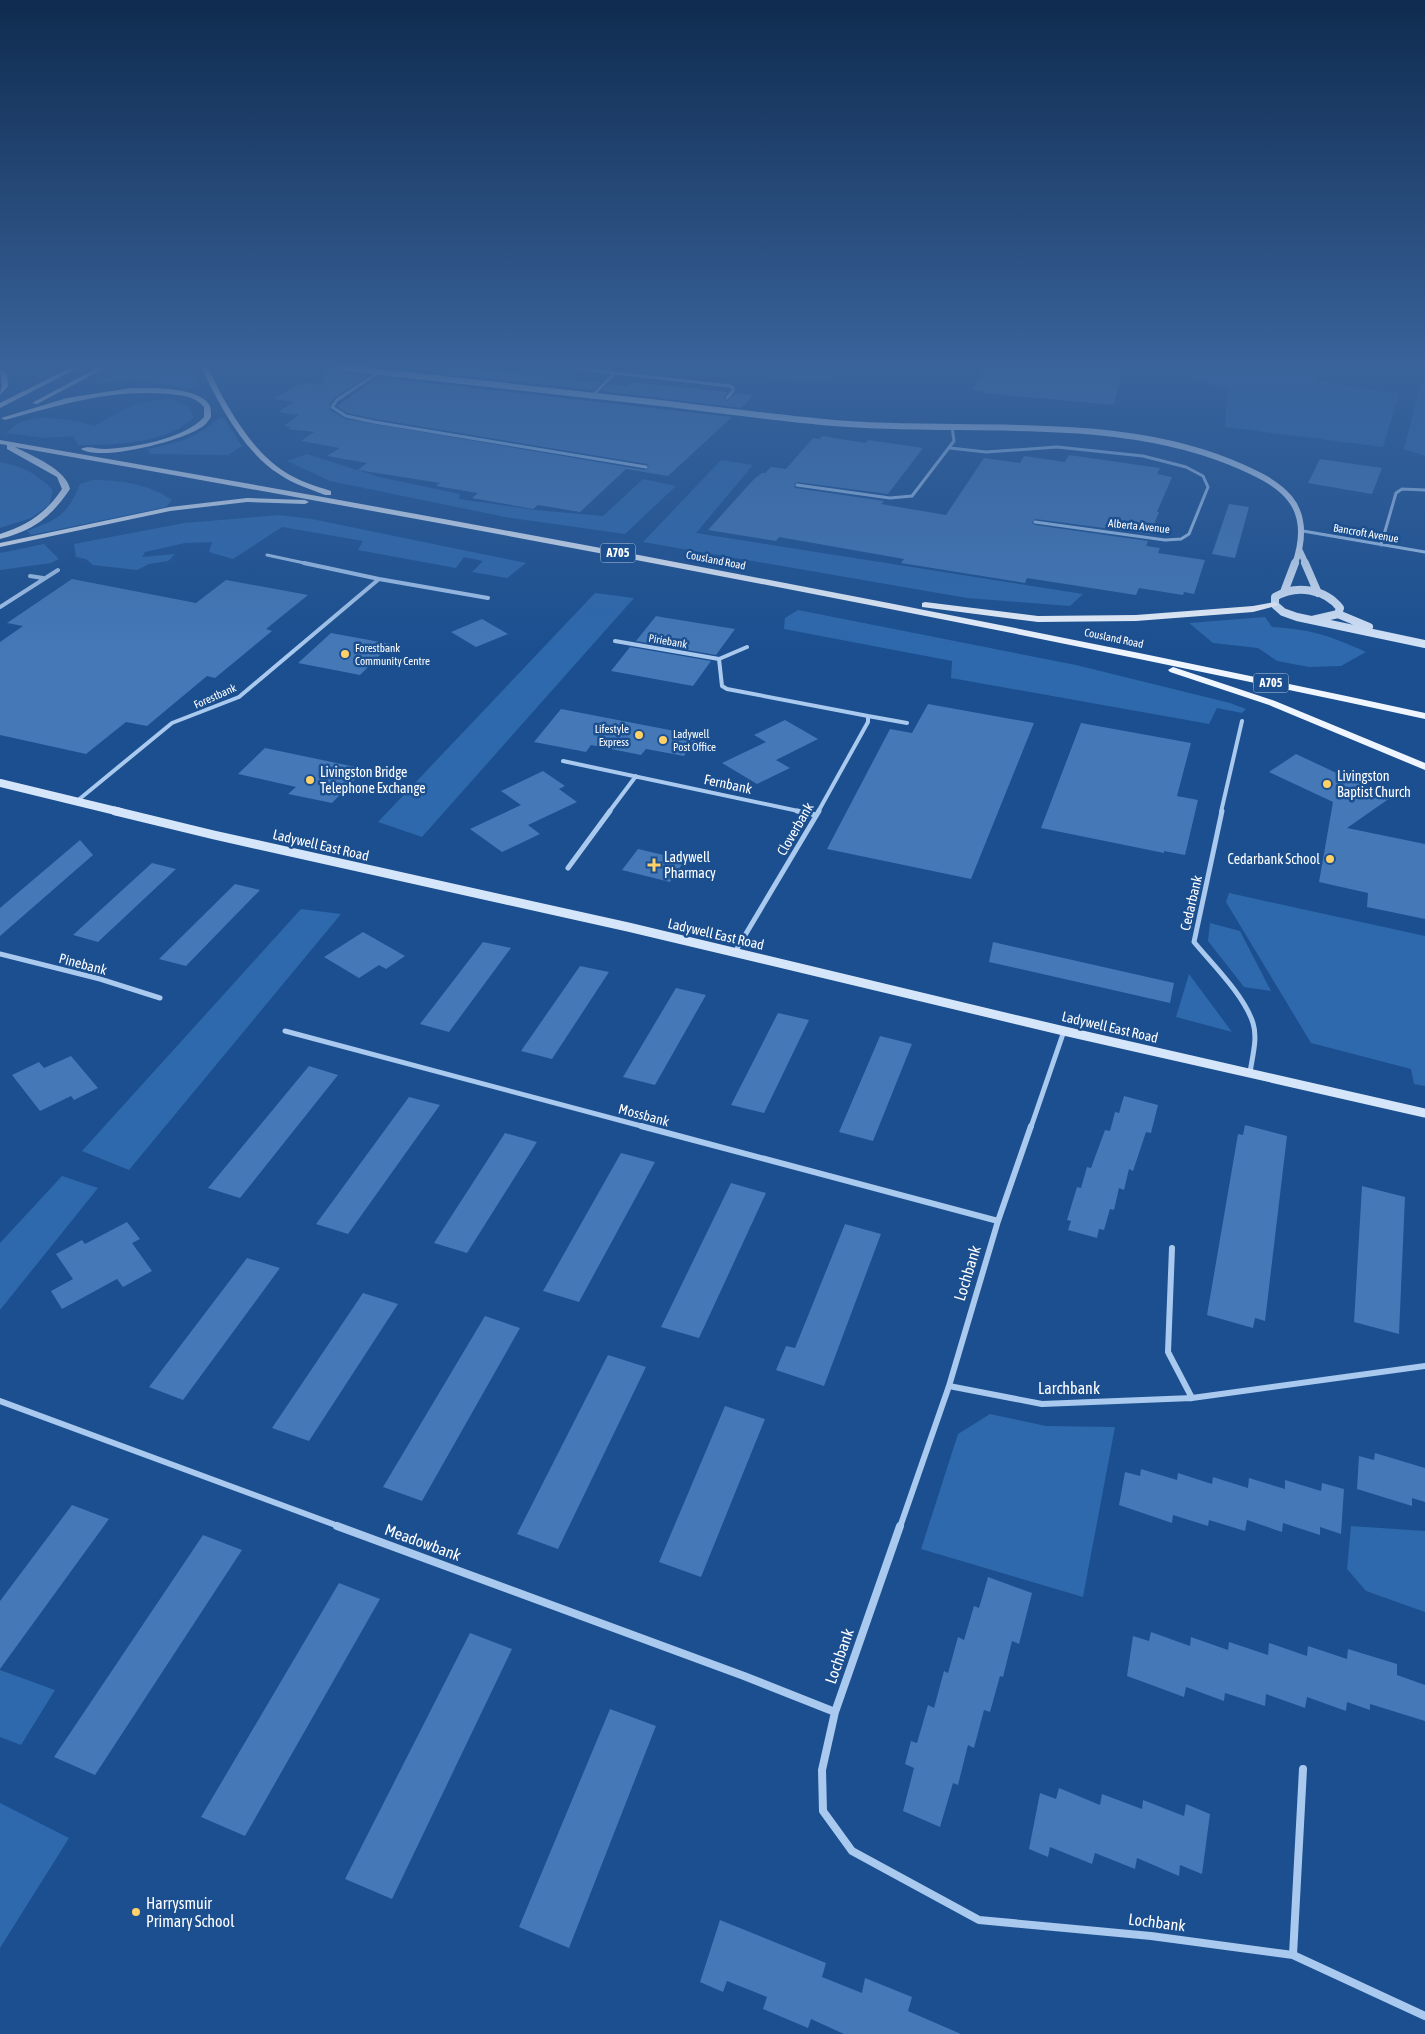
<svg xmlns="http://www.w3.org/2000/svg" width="1425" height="2034" viewBox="0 0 1425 2034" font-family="'Asap Condensed',sans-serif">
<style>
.green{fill:#2e69ad}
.building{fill:#4478b7}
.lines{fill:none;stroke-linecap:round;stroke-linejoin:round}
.street-far4{stroke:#a9c9ee;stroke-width:3}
.street-far3{stroke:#a9c9ee;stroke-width:4}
.street-far2{stroke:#a9c9ee;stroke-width:5}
.street-far1{stroke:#a9c9ee;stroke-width:6}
.street{stroke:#a9c9ee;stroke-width:8}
.secondary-far2{stroke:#d6e6fa;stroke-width:6}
.secondary-far1{stroke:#d6e6fa;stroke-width:8}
.secondary{stroke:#d6e6fa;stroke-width:9}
.primary{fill:#f0f6ff;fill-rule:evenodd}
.poi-dot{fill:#ffd166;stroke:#1b4f8f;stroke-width:2}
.labels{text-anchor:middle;stroke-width:5;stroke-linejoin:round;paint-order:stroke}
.far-street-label{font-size:11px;fill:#fff;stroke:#1b4f8f}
.far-poi-label{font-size:11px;fill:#fff;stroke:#1b4f8f;text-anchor:start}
.shield{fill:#1b4f8f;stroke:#bbcadd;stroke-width:1}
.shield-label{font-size:12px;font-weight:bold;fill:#fff}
.poi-label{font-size:14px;fill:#fff;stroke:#1b4f8f;text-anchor:start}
.street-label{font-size:14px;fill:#fff;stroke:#1b4f8f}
.near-street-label{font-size:16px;fill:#fff;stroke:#1b4f8f}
.near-poi-label{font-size:16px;fill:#fff;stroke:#1b4f8f;text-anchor:start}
</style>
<rect width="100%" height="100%" fill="#1b4f8f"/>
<path class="green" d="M 126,368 L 182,368 L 202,386 L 188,389 L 130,378 L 93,385 Z
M 664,368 L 841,368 L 832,382 Z
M 1121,368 L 1175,368 L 1212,372 L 1213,368 L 1312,368 L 1317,369 L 1314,380 L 1399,394 L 1383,447 L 1225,427 L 1227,390 L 1186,376 L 1142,373 Z
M 1421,381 L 1425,381 L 1425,456 L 1404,449 Z
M 169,398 L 188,406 L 194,417 C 189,421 183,426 178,429 C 150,444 108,445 78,445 L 73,436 L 45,438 L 6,433 C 10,430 14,426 19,423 C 37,413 76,420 94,426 L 134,404 Z
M 219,418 L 224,418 L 242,446 L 228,455 L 150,454 L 147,449 C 178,443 194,439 219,418 Z
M 307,454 L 379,477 L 460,494 L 459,499 L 536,510 L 603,516 L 643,479 L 676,486 L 625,534 L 505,517 L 330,481 L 287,461 Z
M 721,460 L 753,465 L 696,533 L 1083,594 L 1070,606 L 967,598 L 643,542 Z
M 0,462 C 24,467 36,473 53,490 L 49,505 L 31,518 L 0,528 Z
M 93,480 C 121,480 149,484 172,500 L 166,507 L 31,535 L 27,531 C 58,519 67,516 80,484 Z
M 279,515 L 312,519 L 526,563 L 507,578 L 472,572 L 483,561 L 464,557 L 456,568 L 358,550 L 363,541 L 282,527 L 233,559 L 209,552 L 212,542 L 185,543 L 145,552 L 142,557 L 175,554 L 168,561 L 149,564 L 137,570 L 93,565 L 86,559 L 76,557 L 74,544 L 184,523 Z
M 44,544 L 59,559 L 51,563 L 0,570 L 0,553 Z
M 595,593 L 634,598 L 422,837 L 378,822 Z
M 798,610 L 1076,665 L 1230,703 L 1246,709 L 1242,713 L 1217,708 L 1209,724 L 951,678 L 952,661 L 784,629 L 785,618 Z
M 1265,617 L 1272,627 C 1310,629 1331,636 1366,652 L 1341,666 L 1309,667 L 1277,661 L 1258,648 L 1213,643 L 1189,623 Z
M 1229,893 L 1425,936 L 1425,1086 L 1414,1084 L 1411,1069 L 1311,1043 L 1226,902 Z
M 301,909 L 341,914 L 129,1170 L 82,1151 Z
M 1210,923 L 1240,931 L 1271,991 L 1244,987 L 1208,941 Z
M 1189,974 L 1232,1032 L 1176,1017 Z
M 62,1176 L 98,1188 L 0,1310 L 0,1243 Z
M 990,1414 L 1046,1426 L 1115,1427 L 1083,1597 L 921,1549 L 958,1434 Z
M 1351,1526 L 1425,1531 L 1425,1612 L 1366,1591 L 1347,1569 Z
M 0,1670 L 55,1690 L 21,1745 L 0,1737 Z
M 0,1803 L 69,1838 L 0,1948 Z"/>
<path class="building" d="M 324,368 L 339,368 L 343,373 L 368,376 L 335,397 L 329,405 L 330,410 L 345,419 L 645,470 L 649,467 L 647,464 L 375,419 L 347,413 L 337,406 L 378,377 L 732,417 L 668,476 L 626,469 L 580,512 L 538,505 L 533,509 L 472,498 L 478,493 L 436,486 L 440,483 L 358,470 L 367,463 L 327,456 L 340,448 L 301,441 L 314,432 L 288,429 L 291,427 L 284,426 L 299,415 L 278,412 L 294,402 L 274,399 L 302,382 L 323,385 Z
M 391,368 L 469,368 L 600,383 L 593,390 Z
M 982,368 L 1123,368 L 1114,405 L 985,393 L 985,392 L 973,390 Z
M 631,382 L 727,392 L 724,398 L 727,401 L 736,393 L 754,395 L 741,408 L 601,391 L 609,384 L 627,386 Z
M 822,436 L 866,443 L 868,440 L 923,448 L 888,494 L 797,482 L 794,484 L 795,488 L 884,501 L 881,504 L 946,515 L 984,458 L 1020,463 L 1024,456 L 1065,462 L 1069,455 L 1160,468 L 1157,474 L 1172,477 L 1157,512 L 1159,512 L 1150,534 L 1035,519 L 1032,523 L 1035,525 L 1148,541 L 1146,546 L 1160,548 L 1158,553 L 1205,560 L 1194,594 L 1184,592 L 1183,595 L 1139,588 L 1136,595 L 1027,578 L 1025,583 L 901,563 L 904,559 L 779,537 L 776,541 L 708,530 L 754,479 L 762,473 L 765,473 L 771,467 L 786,469 L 813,438 L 820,439 Z
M 1320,459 L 1382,468 L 1372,494 L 1308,483 Z
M 1229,504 L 1249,507 L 1235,558 L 1212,554 Z
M 72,579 L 196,603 L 226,580 L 308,595 L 266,629 L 272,631 L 215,678 L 207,676 L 147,726 L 126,722 L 86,754 L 0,735 L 0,642 L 23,626 L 7,623 Z
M 656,616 L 667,618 L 735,629 L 716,655 L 636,641 Z
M 482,619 L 508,634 L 476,647 L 451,632 Z
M 331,633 L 391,644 L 360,675 L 298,663 Z
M 630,647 L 711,661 L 693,686 L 611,671 Z
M 928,704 L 1034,723 L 971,879 L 827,849 L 890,729 L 912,733 Z
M 561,709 L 680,732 L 698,736 L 684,756 L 646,749 L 641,755 L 591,745 L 586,752 L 534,742 Z
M 785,720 L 818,739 L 776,760 L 790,768 L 757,784 L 722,763 L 766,742 L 754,735 Z
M 1081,723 L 1191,743 L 1177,796 L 1198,800 L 1185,855 L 1164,851 L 1164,853 L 1041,828 Z
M 265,748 L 365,769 L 332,803 L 288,794 L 296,787 L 238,774 Z
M 1296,754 L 1390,798 L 1347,828 L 1425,844 L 1425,919 L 1367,907 L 1368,893 L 1319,882 L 1333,802 L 1269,772 Z
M 543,771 L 565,786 L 559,789 L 577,802 L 528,825 L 540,834 L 502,852 L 470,829 L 521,805 L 501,791 Z
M 80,840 L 93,855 L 0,936 L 0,908 Z
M 638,849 L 685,860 L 670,882 L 622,870 Z
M 152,863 L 176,869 L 98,942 L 73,935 Z
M 235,884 L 260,890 L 186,966 L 159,959 Z
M 363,932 L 405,956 L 386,969 L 379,965 L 359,978 L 324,957 Z
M 483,942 L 511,948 L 449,1032 L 420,1024 Z
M 993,942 L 1174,983 L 1170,1003 L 989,962 Z
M 580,966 L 609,972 L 552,1059 L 521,1051 Z
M 676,988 L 706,995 L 655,1085 L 623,1077 Z
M 778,1013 L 809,1020 L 764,1113 L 731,1105 Z
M 880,1036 L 912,1044 L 873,1141 L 839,1132 Z
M 71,1056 L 98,1088 L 74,1100 L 71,1096 L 40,1111 L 12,1075 L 39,1062 L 44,1068 Z
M 309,1066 L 338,1075 L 240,1198 L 208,1188 Z
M 1124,1096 L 1158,1105 L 1151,1133 L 1146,1132 L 1133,1171 L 1129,1169 L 1124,1190 L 1119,1188 L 1114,1210 L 1110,1209 L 1104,1230 L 1099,1229 L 1097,1238 L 1068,1230 L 1071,1221 L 1067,1220 L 1077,1187 L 1081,1188 L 1087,1167 L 1091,1168 L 1105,1130 L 1110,1131 L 1115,1112 L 1119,1113 Z
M 409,1097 L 440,1105 L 348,1234 L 316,1224 Z
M 1245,1125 L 1287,1136 L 1265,1321 L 1255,1318 L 1253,1328 L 1207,1315 L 1238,1134 L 1243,1135 Z
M 505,1133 L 537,1142 L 467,1253 L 434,1243 Z
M 621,1153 L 655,1162 L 579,1302 L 543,1291 Z
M 731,1183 L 766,1193 L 699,1338 L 661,1327 Z
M 1362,1186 L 1405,1197 L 1399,1334 L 1354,1322 Z
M 127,1222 L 140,1239 L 132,1243 L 152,1271 L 123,1287 L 117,1279 L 62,1309 L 51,1291 L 73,1279 L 56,1254 L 82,1240 L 85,1244 Z
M 845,1224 L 881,1234 L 824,1386 L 776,1370 L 786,1346 L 795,1348 Z
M 247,1258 L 280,1268 L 183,1400 L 149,1387 Z
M 363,1293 L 398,1304 L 309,1441 L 272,1428 Z
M 485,1316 L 520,1328 L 422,1501 L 383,1487 Z
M 608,1355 L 646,1367 L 558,1549 L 517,1534 Z
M 725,1406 L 765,1419 L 701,1577 L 659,1562 Z
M 1375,1453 L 1425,1468 L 1425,1502 L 1412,1498 L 1412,1506 L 1357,1489 L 1359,1456 L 1374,1460 Z
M 1141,1469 L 1177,1480 L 1178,1473 L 1212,1484 L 1213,1477 L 1248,1488 L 1249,1478 L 1285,1489 L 1285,1480 L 1321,1491 L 1322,1483 L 1344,1489 L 1341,1534 L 1320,1527 L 1320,1535 L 1283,1523 L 1282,1532 L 1247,1520 L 1245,1531 L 1209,1520 L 1208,1526 L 1173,1515 L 1172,1523 L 1119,1505 L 1125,1472 L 1140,1476 Z
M 72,1505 L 109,1519 L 0,1669 L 0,1601 Z
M 203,1535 L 242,1550 L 95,1775 L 54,1757 Z
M 988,1577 L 1032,1593 L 1019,1644 L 1012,1641 L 1003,1677 L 1000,1676 L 990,1712 L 984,1710 L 974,1748 L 968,1745 L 958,1785 L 953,1783 L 940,1827 L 903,1811 L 914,1768 L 905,1764 L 911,1741 L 917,1743 L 928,1705 L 934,1708 L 944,1671 L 948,1673 L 958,1637 L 964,1640 L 974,1606 L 979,1608 Z
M 339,1583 L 380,1599 L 245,1836 L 201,1817 Z
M 1151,1632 L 1190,1646 L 1191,1637 L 1228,1650 L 1229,1642 L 1268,1655 L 1269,1643 L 1307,1656 L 1308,1646 L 1347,1659 L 1348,1649 L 1397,1664 L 1397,1675 L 1425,1685 L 1425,1721 L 1370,1704 L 1370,1710 L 1347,1702 L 1346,1711 L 1307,1697 L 1305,1708 L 1266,1694 L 1265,1706 L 1225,1693 L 1224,1701 L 1186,1687 L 1184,1697 L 1127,1676 L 1133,1636 L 1149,1641 Z
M 470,1633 L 512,1649 L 392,1899 L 345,1879 Z
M 610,1709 L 656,1726 L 569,1948 L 519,1927 Z
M 1059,1788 L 1100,1805 L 1102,1794 L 1142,1809 L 1143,1800 L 1184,1816 L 1186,1804 L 1210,1814 L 1202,1874 L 1180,1865 L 1179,1876 L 1137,1858 L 1135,1869 L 1095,1853 L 1092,1864 L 1050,1847 L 1048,1857 L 1029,1849 L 1040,1793 L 1056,1799 Z
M 720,1920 L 826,1963 L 822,1977 L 862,1993 L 865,1978 L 912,1997 L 908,2011 L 961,2034 L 844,2034 L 811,2019 L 808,2028 L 763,2009 L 767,1997 L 727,1981 L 723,1992 L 700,1982 Z"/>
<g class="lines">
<path class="street-far4" d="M 574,368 L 615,373 L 591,397
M 378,373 L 337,400 L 332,407 L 346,416 L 374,422 L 646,467
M 615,373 L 730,386 L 733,388 L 733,391 L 727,398
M 950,448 L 986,452 L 1057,447 L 1143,456 L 1186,467 L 1203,476 L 1208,487 L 1189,534 L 1181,539 L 1165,540 L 1035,522
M 797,485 L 890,498 L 912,496 L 954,441 L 952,427
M 1303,531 L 1425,552
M 1381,545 L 1396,493 L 1402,489 L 1425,490
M 267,555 L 309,564"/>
<path class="street-far3" d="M 304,563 L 379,579 L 488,598
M 30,576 L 43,578
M 0,607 L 58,570
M 615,641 L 719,659 L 722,686 L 727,689 L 868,716 L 868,722 L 818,812
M 719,659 L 747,647
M 868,716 L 907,723
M 563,761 L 803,812
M 77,801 L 172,723 L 239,697 L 379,579
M 609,812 L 636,776
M 1221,812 L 1242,721"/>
<path class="street-far2" d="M 797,811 L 816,815
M 1222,811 L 1194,942 C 1213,965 1244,995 1253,1023 C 1258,1039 1252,1057 1250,1073
M 568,868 L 610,811
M 735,952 L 819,811
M 0,954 L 100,979 L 160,998
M 285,1031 L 645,1127
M 1031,1127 L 1064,1031"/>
<path class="street-far1" d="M 641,1126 L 998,1221
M 1172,1248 L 1168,1352 L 1192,1398
M 949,1386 L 1042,1404 L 1192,1398 L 1425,1366
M 0,1401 L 341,1527
M 900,1527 L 949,1386 L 998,1221 L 1031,1126"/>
<path class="street" d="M 337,1526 L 744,1676 L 835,1712
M 900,1526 L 835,1712 L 822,1770 L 823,1811 L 852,1851 L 979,1920 L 1151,1936 L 1293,1955 L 1425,2016
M 1293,1955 L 1303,1769"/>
<path class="secondary-far2" d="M 344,368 C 452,380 561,392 669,404 C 724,411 779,418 834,423 C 962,434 1110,413 1230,462 C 1281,483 1316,503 1295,564
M 1300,551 L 1306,564"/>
<path class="secondary-far1" d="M 1305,563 L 1318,593
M 1284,592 L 1295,563
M 1338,614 L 1369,627
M 1312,620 L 1338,614 L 1340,608 C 1325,589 1296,584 1275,597 L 1275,605 L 1283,612 L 1297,617 L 1425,644
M 0,783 L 120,812"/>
<path class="secondary" d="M 115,811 L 214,835 L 628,927 L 1064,1031 L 1425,1113"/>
<path class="primary" d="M 70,368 L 78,368 L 0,408 L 0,403 Z
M 97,368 L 105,368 L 37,404 L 32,403 Z
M 202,368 L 208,368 C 225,404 251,451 285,472 C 299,481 315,486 331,491 L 331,495 L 325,495 C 310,489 293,484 279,474 C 245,453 218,404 202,368 Z
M 0,369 L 7,375 L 8,386 L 0,395 L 2,386 Z
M 131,388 C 149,388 200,386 210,406 C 211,409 211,413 211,417 C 208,421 205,426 200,428 C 181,441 100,462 81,449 C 87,445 97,449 104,449 C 133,448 184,439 204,417 L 204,407 C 195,396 181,395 169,394 C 111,389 60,405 5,420 L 1,418 L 67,398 Z
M 0,440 C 477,523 952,611 1425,713 L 1425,719 C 957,618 487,530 15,447 C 32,456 66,469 70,489 C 50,518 34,530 0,539 L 0,534 C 28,525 46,513 62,489 L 57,477 L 7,449 L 7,445 L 0,444 Z
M 247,498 L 305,500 L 309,502 L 305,504 L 247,502 L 170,511 L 0,547 L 0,543 L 170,507 Z
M 925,602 L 1038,616 L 1136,615 L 1253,606 L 1275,602 L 1279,605 L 1253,612 L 1136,621 L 1038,622 L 922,607 L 922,603 Z
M 1173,667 L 1275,701 L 1425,763 L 1425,770 L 1269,705 L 1170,672 L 1168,670 Z"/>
</g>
<linearGradient id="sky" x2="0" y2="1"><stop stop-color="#0f2b4f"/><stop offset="0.56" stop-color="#39639b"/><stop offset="1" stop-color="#39639b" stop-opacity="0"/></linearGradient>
<rect width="1425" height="653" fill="url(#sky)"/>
<g class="poi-dot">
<circle cx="345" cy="654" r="5"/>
<circle cx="639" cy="735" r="5"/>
<circle cx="663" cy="740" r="5"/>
<circle cx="310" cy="780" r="5"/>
<circle cx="1327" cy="784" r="5"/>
<circle cx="1330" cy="859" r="5"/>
<path d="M651.5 857.5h5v5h5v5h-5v5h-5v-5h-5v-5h5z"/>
<circle cx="136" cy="1912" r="5"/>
</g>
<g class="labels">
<g class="far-street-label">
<text transform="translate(1139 526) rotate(6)" y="4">Alberta Avenue</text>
<text transform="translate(1366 533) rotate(10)" y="4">Bancroft Avenue</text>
<text transform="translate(716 560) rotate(11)" y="4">Cousland Road</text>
<text transform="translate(1114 638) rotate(12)" y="4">Cousland Road</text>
<text transform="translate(668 641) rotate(10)" y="4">Piriebank</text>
<text transform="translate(215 696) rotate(-24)" y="4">Forestbank</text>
</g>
<g class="far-poi-label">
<text x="355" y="652">Forestbank<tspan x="355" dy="13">Community Centre</tspan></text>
<text x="629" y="733" text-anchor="end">Lifestyle<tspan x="629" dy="13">Express</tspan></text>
<text x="673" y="738">Ladywell<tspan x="673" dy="13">Post Office</tspan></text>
</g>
<g class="shield">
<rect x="600.5" y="543.5" width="35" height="19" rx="4"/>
<rect x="1253.5" y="673.5" width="35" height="19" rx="4"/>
</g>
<g class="shield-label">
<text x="618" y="557">A705</text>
<text x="1271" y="687">A705</text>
</g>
<g class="poi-label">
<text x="320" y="777">Livingston Bridge<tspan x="320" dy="16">Telephone Exchange</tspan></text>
<text x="1337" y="781">Livingston<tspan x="1337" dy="16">Baptist Church</tspan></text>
<text x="664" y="862">Ladywell<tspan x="664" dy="16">Pharmacy</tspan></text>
<text x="1320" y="864" text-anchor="end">Cedarbank School</text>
</g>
<g class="street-label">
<text transform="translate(728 784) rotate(12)" y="5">Fernbank</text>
<text transform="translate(795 829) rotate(-60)" y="5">Cloverbank</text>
<text transform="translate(321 845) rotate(13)" y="5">Ladywell East Road</text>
<text transform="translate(1191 903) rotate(-77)" y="5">Cedarbank</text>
<text transform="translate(716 934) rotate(13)" y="5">Ladywell East Road</text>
<text transform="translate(83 964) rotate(15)" y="5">Pinebank</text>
<text transform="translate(1110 1027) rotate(13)" y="5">Ladywell East Road</text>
<text transform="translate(644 1115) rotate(15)" y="5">Mossbank</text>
</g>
<g class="near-street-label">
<text transform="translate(967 1273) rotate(-73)" y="6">Lochbank</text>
<text x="1069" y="1394">Larchbank</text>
<text transform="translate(423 1542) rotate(20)" y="6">Meadowbank</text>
<text transform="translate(839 1656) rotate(-71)" y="6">Lochbank</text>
<text transform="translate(1157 1922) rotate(7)" y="6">Lochbank</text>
</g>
<g class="near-poi-label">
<text x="146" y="1909">Harrysmuir<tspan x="146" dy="18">Primary School</tspan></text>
</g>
</g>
</svg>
